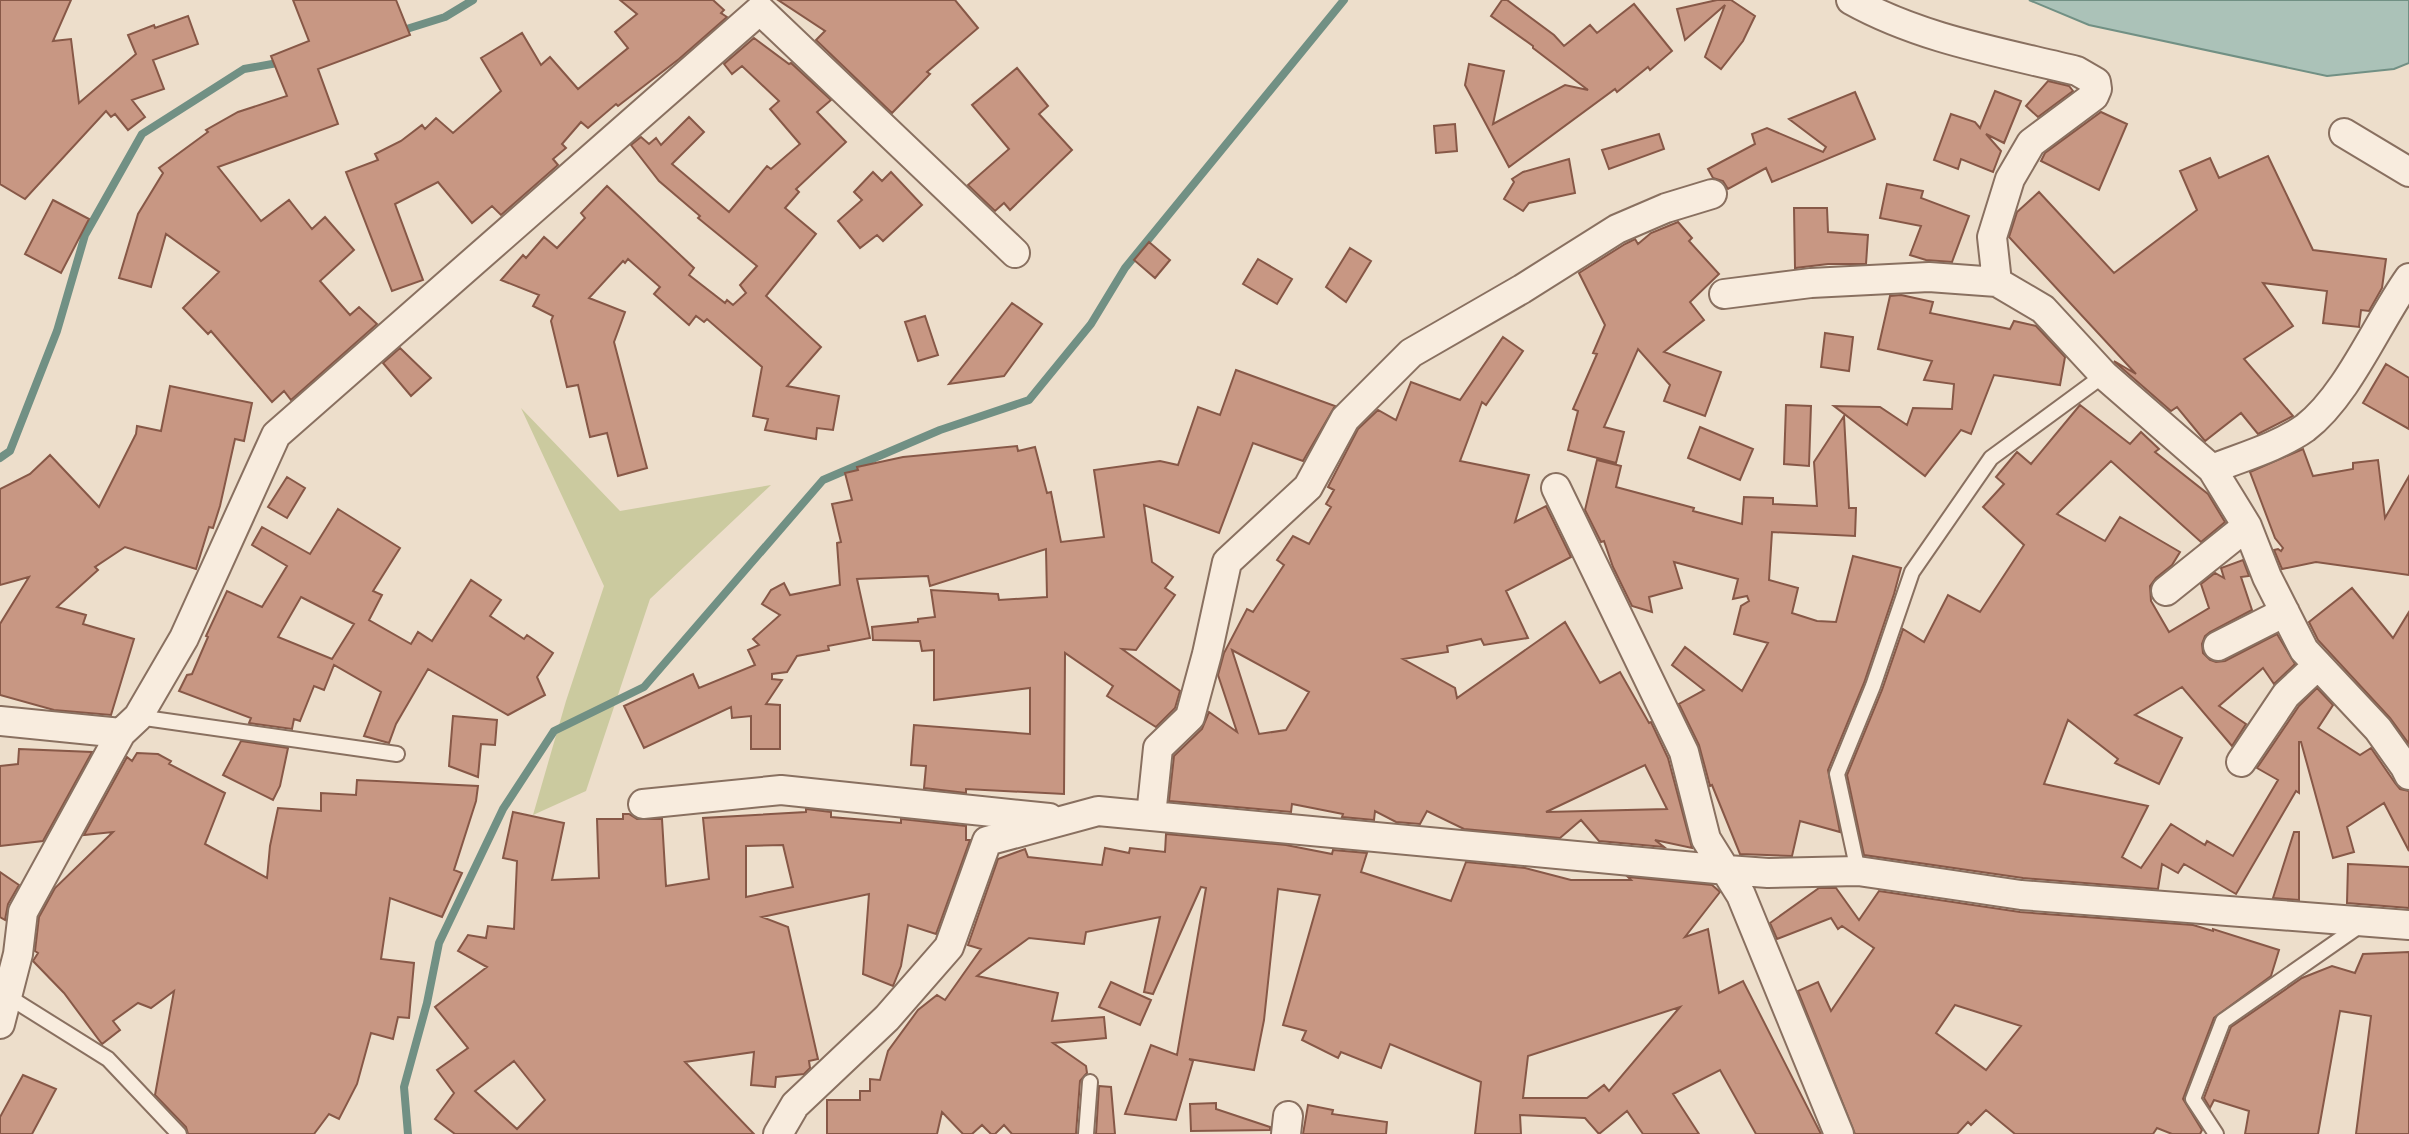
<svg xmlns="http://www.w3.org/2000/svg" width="2409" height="1134" viewBox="0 0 2409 1134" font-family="Bitter,serif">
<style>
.green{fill:#cbca9f}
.water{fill:#abc2b8;stroke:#719084;stroke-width:2}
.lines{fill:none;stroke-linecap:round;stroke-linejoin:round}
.stream{stroke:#719084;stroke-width:8}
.building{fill:#c89783;stroke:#875847;stroke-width:2;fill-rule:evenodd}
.lane-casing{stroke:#897060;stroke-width:18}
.street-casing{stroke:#897060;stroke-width:32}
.lane{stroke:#f8ecde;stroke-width:14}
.street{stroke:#f8ecde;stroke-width:28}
</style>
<rect width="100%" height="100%" fill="#eddecb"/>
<path class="green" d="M 521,408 L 620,511 L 771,485 L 650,599 L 586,791 L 533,815 L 566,701 L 604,586 Z"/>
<path class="water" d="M 2029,0 L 2409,0 L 2409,63 L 2394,69 L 2327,76 L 2089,25 Z"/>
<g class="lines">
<path class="stream" d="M 397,32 L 445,17 L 473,0
M 0,458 L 10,451 L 57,331 L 85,235 L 142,134 L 244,69 L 283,62
M 408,1134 L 404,1087 L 427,1003 L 439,943 L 503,809 L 554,731 L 644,687 L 823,480 L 940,430 L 1029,400 L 1091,324 L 1125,268 L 1344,0"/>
</g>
<path class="building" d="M 0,0 L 71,0 L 53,41 L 71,39 L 79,103 L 136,54 L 128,35 L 154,25 L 155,28 L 188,16 L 198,44 L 153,60 L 164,89 L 132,100 L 145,117 L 128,130 L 115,114 L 111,117 L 106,111 L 25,199 L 0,184 Z
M 293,0 L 396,0 L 410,35 L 318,69 L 338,124 L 218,167 L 261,221 L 289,200 L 312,229 L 325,217 L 354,250 L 320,281 L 350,315 L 359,307 L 377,324 L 291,400 L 284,391 L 272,402 L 211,331 L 208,334 L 183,308 L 219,272 L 166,234 L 151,287 L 119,278 L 138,214 L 163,173 L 159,168 L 208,132 L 206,130 L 238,112 L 287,96 L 271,56 L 309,41 Z
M 620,0 L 713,0 L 724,10 L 721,13 L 727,17 L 679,59 L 618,106 L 616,104 L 588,128 L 581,122 L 562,144 L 566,148 L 553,159 L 558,165 L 501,215 L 492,206 L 472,223 L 438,182 L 395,204 L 423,280 L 392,291 L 346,172 L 378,160 L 375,154 L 401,141 L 422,125 L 425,129 L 436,118 L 453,133 L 501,91 L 481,58 L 522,33 L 541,65 L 550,57 L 578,89 L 628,48 L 615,32 L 637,14 Z
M 778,0 L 955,0 L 978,28 L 927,72 L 930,74 L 892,113 L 816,40 L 825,31 Z
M 1502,0 L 1507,0 L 1554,35 L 1564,46 L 1590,25 L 1597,33 L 1634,4 L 1672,51 L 1650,70 L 1648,67 L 1617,92 L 1615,89 L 1509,167 L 1465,85 L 1469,64 L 1504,71 L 1493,124 L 1565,85 L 1588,90 L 1533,48 L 1533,46 L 1491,16 Z
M 1717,0 L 1731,0 L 1755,16 L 1743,41 L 1721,69 L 1705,57 L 1725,5 L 1685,40 L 1677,9 Z
M 754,38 L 789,64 L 791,63 L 831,100 L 817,112 L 846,142 L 796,189 L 799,192 L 785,208 L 816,234 L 766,296 L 821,347 L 787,386 L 839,396 L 833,430 L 817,428 L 816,439 L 765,430 L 768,419 L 753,416 L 762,367 L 707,319 L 704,322 L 696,316 L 689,325 L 654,294 L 660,287 L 628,259 L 625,263 L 623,261 L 589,298 L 625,312 L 614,342 L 647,468 L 618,476 L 607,433 L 590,437 L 578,385 L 567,387 L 551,321 L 553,316 L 533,306 L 539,295 L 501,280 L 523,255 L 526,258 L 544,237 L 557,248 L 585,218 L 581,213 L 607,186 L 694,268 L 689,275 L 725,303 L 727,300 L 733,305 L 746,293 L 740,285 L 757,266 L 698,218 L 700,216 L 659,181 L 631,145 L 641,137 L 649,144 L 656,138 L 661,145 L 689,117 L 704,132 L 672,164 L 729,212 L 767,166 L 771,169 L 800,144 L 770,109 L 779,101 L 742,66 L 732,74 L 724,64 Z
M 1017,68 L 1048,106 L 1039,114 L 1072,150 L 1010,210 L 1004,203 L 995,211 L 968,185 L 1009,149 L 972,105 Z
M 2048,81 L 2069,86 L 2073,91 L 2038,117 L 2026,106 Z
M 1995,91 L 2021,101 L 2004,143 L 1986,134 L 2001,151 L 1993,172 L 1961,159 L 1958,169 L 1934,160 L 1951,114 L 1975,122 L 1980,128 Z
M 1855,92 L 1875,139 L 1772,182 L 1766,168 L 1728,189 L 1723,181 L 1713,178 L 1708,169 L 1755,144 L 1752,134 L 1767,128 L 1823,152 L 1826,147 L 1789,119 Z
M 2101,112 L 2127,124 L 2099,190 L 2041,161 L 2045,153 Z
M 1455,124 L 1457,151 L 1436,153 L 1434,126 Z
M 1659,134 L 1664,149 L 1609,169 L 1602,150 Z
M 2268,156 L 2313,250 L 2386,259 L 2382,288 L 2369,311 L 2361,310 L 2359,327 L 2323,323 L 2327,291 L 2263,283 L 2293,326 L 2244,359 L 2293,416 L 2258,434 L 2241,413 L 2205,441 L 2177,407 L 2171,411 L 2116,363 L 2114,361 L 2136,374 L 2009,237 L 2017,212 L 2039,192 L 2114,273 L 2197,210 L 2180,171 L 2210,158 L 2219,178 Z
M 1569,159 L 1575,193 L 1529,203 L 1523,211 L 1504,199 L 1514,182 L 1512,179 L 1523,172 Z
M 873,172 L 882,181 L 891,172 L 922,205 L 883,241 L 877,235 L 860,248 L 838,221 L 862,200 L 854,192 Z
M 1887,184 L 1923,191 L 1921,198 L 1969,216 L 1952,262 L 1926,260 L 1910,255 L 1921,226 L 1880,218 Z
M 53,200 L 89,219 L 61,273 L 25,254 Z
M 1794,208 L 1827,208 L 1828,232 L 1868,235 L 1866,264 L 1828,264 L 1795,268 Z
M 1678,222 L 1692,238 L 1689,241 L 1719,274 L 1690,302 L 1704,320 L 1664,352 L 1721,372 L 1705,416 L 1664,401 L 1670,385 L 1638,349 L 1604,427 L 1624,432 L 1616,463 L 1568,450 L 1578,411 L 1573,409 L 1597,354 L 1593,353 L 1605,325 L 1579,273 L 1625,244 L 1635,239 L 1638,244 L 1651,233 Z
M 1149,242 L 1170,260 L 1155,278 L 1134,260 Z
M 1350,248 L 1371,261 L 1346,302 L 1326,287 Z
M 1258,259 L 1292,279 L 1277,304 L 1243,284 Z
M 1901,295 L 1933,302 L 1930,313 L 2010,329 L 2014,321 L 2036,326 L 2065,357 L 2060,385 L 1994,375 L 1971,434 L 1961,430 L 1925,476 L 1834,406 L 1880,407 L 1907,425 L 1913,408 L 1952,409 L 1954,384 L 1924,380 L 1932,361 L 1878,349 L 1890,296 Z
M 1012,303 L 1042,324 L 1004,376 L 949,384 Z
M 925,316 L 938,355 L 918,361 L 905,322 Z
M 1825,333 L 1853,337 L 1849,371 L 1821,367 Z
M 1503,337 L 1523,351 L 1486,405 L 1482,402 L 1460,461 L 1529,475 L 1515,522 L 1546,506 L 1571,557 L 1506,591 L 1528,638 L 1484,645 L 1481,639 L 1447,646 L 1448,652 L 1403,659 L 1455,688 L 1457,698 L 1565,622 L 1600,683 L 1620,672 L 1649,723 L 1651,722 L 1668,758 L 1692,848 L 1655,840 L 1664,847 L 1599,841 L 1581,820 L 1560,838 L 1464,829 L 1427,811 L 1420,824 L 1396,822 L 1375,811 L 1374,820 L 1342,817 L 1343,814 L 1292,804 L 1291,812 L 1169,801 L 1174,756 L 1202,729 L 1209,712 L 1237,732 L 1218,675 L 1224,653 L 1247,609 L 1253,612 L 1284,565 L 1277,560 L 1293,536 L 1309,544 L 1331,507 L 1326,504 L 1334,490 L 1328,487 L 1358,429 L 1378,410 L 1396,420 L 1411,382 L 1460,400 ZM 1232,650 L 1309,692 L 1286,730 L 1259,734 ZM 1645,765 L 1667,809 L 1546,812 Z
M 400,348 L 431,378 L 411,396 L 383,363 Z
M 2386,364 L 2409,378 L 2409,429 L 2363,403 Z
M 1236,370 L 1335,406 L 1303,461 L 1253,443 L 1219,533 L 1144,505 L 1152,562 L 1173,577 L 1165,588 L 1175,595 L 1136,650 L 1122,649 L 1180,691 L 1175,708 L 1156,727 L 1107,696 L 1113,686 L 1065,653 L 1064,794 L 966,789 L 966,793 L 924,788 L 926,766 L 911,765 L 914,725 L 1030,734 L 1030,688 L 934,700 L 934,650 L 922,651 L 920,641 L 873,640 L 872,627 L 918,622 L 918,619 L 935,617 L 931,590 L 998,594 L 999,600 L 1047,597 L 1046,549 L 930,586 L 928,576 L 857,579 L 870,638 L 828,646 L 829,650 L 797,656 L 787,672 L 772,674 L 772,679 L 782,680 L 766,704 L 780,705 L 780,749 L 751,749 L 751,716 L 732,718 L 731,707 L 644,748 L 624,706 L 693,674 L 699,688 L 755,665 L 748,650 L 759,645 L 753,639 L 780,615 L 762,604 L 771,590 L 784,583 L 790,595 L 840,585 L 837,543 L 841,542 L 832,504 L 852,500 L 845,473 L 858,470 L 857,467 L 903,457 L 1017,446 L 1018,451 L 1035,447 L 1047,493 L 1051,492 L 1061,542 L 1104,537 L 1094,470 L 1160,461 L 1178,465 L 1198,407 L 1220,415 Z
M 170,386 L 252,403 L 244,441 L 235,439 L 220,506 L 213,528 L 209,527 L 196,569 L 125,547 L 95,567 L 98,570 L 57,607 L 86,615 L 83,624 L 134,639 L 111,715 L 54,710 L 0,695 L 0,624 L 29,577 L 0,585 L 0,489 L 30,474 L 50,455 L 99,507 L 136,434 L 137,426 L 161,431 Z
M 1786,405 L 1811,406 L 1809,466 L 1784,464 Z
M 2080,405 L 2130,444 L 2141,432 L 2159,449 L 2155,452 L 2208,494 L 2225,522 L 2201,542 L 2111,461 L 2057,514 L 2105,541 L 2120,517 L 2180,552 L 2172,565 L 2156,578 L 2150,586 L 2151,601 L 2169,632 L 2209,608 L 2201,584 L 2215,573 L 2224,578 L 2221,568 L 2243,560 L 2249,576 L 2241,577 L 2252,610 L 2210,632 L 2205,636 L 2202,644 L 2203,653 L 2210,660 L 2216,662 L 2225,661 L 2277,634 L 2295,664 L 2274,684 L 2263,668 L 2219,706 L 2246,724 L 2232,746 L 2182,687 L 2135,715 L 2182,738 L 2159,784 L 2115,763 L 2118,759 L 2068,720 L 2044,784 L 2148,806 L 2122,857 L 2141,868 L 2171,824 L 2205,845 L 2207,841 L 2233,856 L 2278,780 L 2257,768 L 2299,706 L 2317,688 L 2333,705 L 2318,728 L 2360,755 L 2371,748 L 2395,783 L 2400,789 L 2409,791 L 2409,851 L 2384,803 L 2347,827 L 2354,852 L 2333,858 L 2301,742 L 2299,742 L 2299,793 L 2296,791 L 2236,894 L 2184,864 L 2178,873 L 2162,864 L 2158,889 L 2023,878 L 1864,855 L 1847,775 L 1882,690 L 1903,629 L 1924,642 L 1948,595 L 1980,612 L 2024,545 L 1983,507 L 2004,484 L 1996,477 L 2017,452 L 2031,464 Z
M 1844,416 L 1849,508 L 1856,508 L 1855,536 L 1772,532 L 1769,580 L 1798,588 L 1792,613 L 1817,621 L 1836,622 L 1853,556 L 1901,568 L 1894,594 L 1864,683 L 1828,770 L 1840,832 L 1800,821 L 1792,856 L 1740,854 L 1712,785 L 1710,786 L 1699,745 L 1679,704 L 1704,690 L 1672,665 L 1685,647 L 1742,691 L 1768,643 L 1734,634 L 1741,606 L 1749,601 L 1747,596 L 1733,599 L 1738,579 L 1674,562 L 1682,588 L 1649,597 L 1652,612 L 1632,606 L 1613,567 L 1604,541 L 1601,542 L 1585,510 L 1597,460 L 1621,466 L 1616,487 L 1694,508 L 1693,511 L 1742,524 L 1744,497 L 1773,498 L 1773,504 L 1817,506 L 1814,462 Z
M 1700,427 L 1753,449 L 1740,480 L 1688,458 Z
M 2303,449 L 2313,476 L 2353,469 L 2353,463 L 2378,460 L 2385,518 L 2409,476 L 2409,575 L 2316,562 L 2282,569 L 2274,550 L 2278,549 L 2281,551 L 2283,548 L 2275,538 L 2250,472 Z
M 287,477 L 305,488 L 287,518 L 268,507 Z
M 338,509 L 400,548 L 373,591 L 382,595 L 369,620 L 411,644 L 418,632 L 432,641 L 471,580 L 501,600 L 490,616 L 524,639 L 527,635 L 553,653 L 537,677 L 545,695 L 508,715 L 428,669 L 396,724 L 389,743 L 364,736 L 381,692 L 334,665 L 324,690 L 314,686 L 300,721 L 294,719 L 292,729 L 249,723 L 251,718 L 179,691 L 187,675 L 192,674 L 208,637 L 206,636 L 227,591 L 262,607 L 287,566 L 252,545 L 262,527 L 310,554 ZM 301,597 L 354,624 L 332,659 L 278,637 Z
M 2352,588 L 2393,638 L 2409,612 L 2409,744 L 2390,718 L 2318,640 L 2309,622 Z
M 453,716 L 497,720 L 495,745 L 481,744 L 478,777 L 449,766 Z
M 241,741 L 288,748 L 280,786 L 273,800 L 223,775 Z
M 19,749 L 92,752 L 43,841 L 0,846 L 0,766 L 18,764 Z
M 137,753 L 158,754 L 171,761 L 169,764 L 225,793 L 205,844 L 267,878 L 270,846 L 278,808 L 321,811 L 321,793 L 356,795 L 357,780 L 478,786 L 476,801 L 454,870 L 462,873 L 442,917 L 390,898 L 381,959 L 414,963 L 409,1018 L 398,1017 L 393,1039 L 371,1033 L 357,1084 L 339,1119 L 329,1114 L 314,1134 L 188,1134 L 186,1127 L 155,1095 L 174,991 L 151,1008 L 138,1003 L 113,1021 L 120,1030 L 102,1044 L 64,993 L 33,961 L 38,953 L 35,951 L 39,917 L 55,888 L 113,832 L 84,835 L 127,757 L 132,761 Z
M 806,809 L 831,812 L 831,817 L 901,823 L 901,819 L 966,826 L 966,840 L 970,840 L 936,934 L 908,925 L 901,966 L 893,986 L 863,974 L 869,894 L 762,917 L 788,927 L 818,1059 L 809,1061 L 810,1068 L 804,1074 L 776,1077 L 775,1087 L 751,1085 L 754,1052 L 685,1062 L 754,1134 L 455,1134 L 435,1119 L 454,1093 L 437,1070 L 468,1048 L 435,1007 L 487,967 L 458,951 L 468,935 L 486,938 L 488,926 L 514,929 L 517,861 L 503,858 L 513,812 L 564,823 L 552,880 L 599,878 L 597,819 L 623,819 L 623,814 L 629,814 L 637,819 L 662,819 L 666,886 L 709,879 L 703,818 L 806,812 ZM 783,845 L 793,887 L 746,897 L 746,846 ZM 514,1061 L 545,1100 L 517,1129 L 475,1091 Z
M 2294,832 L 2299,832 L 2299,900 L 2273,898 Z
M 1166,834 L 1286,845 L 1332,854 L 1333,850 L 1367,853 L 1361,872 L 1451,901 L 1466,862 L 1525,868 L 1571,880 L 1631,880 L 1628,877 L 1712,885 L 1720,892 L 1685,937 L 1708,929 L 1719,993 L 1743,981 L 1821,1134 L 1756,1134 L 1720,1070 L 1673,1094 L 1699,1134 L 1643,1134 L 1627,1111 L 1599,1134 L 1585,1118 L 1520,1115 L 1521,1134 L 1475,1134 L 1481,1082 L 1390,1044 L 1381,1068 L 1341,1052 L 1338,1058 L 1302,1040 L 1306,1031 L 1283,1025 L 1320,895 L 1278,889 L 1264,1020 L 1254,1070 L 1189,1059 L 1193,1061 L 1176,1120 L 1125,1114 L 1151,1045 L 1177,1055 L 1206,888 L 1201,887 L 1153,994 L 1144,992 L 1160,917 L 1086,932 L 1084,944 L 1029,938 L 977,976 L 1058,993 L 1052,1021 L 1104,1017 L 1106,1038 L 1053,1043 L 1086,1066 L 1087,1073 L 1080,1081 L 1076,1134 L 1012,1134 L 1004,1125 L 995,1134 L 991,1134 L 982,1125 L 972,1134 L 963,1134 L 942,1112 L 937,1134 L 827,1134 L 827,1100 L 860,1100 L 860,1091 L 870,1091 L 870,1079 L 880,1080 L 888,1051 L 918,1010 L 937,995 L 945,1000 L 981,949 L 968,945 L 998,859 L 1025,849 L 1028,857 L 1102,865 L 1105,848 L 1129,853 L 1130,848 L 1165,852 ZM 1680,1007 L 1609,1091 L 1604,1085 L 1587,1098 L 1523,1098 L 1528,1056 Z
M 2348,864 L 2409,867 L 2409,908 L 2347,903 Z
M 0,872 L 19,885 L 8,904 L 5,920 L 0,917 Z
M 1819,888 L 1836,888 L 1859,920 L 1879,891 L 2020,912 L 2193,925 L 2213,931 L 2213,929 L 2279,950 L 2271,976 L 2214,1018 L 2183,1099 L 2202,1130 L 2200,1134 L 2172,1134 L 2157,1128 L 2153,1134 L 2015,1134 L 1986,1110 L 1971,1125 L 1968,1122 L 1957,1134 L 1855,1134 L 1798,991 L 1818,982 L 1831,1011 L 1874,948 L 1842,926 L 1838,929 L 1831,918 L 1777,939 L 1770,923 ZM 1955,1005 L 2021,1026 L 1986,1070 L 1936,1033 Z
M 2409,952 L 2409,1134 L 2356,1134 L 2371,1016 L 2340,1011 L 2318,1134 L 2245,1134 L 2249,1111 L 2214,1100 L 2210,1108 L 2204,1098 L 2231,1027 L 2302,978 L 2332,966 L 2355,973 L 2363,954 Z
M 1111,982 L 1151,1000 L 1140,1025 L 1099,1007 Z
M 23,1075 L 56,1089 L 32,1134 L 0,1134 L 0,1117 Z
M 1099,1086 L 1111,1087 L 1115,1134 L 1096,1134 Z
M 1216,1103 L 1216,1109 L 1270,1127 L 1270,1130 L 1191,1131 L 1190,1104 Z
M 1308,1105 L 1333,1110 L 1332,1114 L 1387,1122 L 1386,1134 L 1303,1134 Z"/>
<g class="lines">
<g class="lane-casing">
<path id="lane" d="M 138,717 L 397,754
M 1858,871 L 1837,774 L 1873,686 L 1912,572 L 1991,458 L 2104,375
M 4,994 L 108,1059 L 179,1134
M 1086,1134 L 1090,1082
M 2216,1134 L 2193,1099 L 2223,1021 L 2362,924"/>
</g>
<g class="street-casing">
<path id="street" d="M 1851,0 C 1921,39 2000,52 2077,71 L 2096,82 L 2097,89 L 2094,96 L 2031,143 L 2010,179 L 1992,237 L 1997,282 L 2043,309 L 2104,375 L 2212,469 L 2247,526 L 2267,577 L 2304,650 L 2378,729 L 2405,767 L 2409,775
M 2344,133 L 2409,172
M 1724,294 L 1811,283 L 1929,277 L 1997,282
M 2212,469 C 2242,457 2278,447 2305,428 C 2348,395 2377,323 2409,278
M 1556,488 L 1684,752 L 1706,839 L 1741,895 L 1839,1134
M 2166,591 L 2247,526
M 2218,646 L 2285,612
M 0,721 L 121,733
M 2241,762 L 2286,695 L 2318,665
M 643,804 L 781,790 L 1049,818
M 1151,816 L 1158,748 L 1190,717 L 1207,654 L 1227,562 L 1308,487 L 1345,419 L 1411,353 L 1522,289 L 1617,229 L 1666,208 L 1712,194
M 0,1024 L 18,954 L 23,912 L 121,733 L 138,717 L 184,638 L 276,435 L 760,10 L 1015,253
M 778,1134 L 795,1105 L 887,1018 L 949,947 L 987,841 L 1098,811 L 1727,870 L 1768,873 L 1858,871 L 2021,895 L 2409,925
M 1286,1134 L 1288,1116"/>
</g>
<use href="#lane" class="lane"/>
<use href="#street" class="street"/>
</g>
</svg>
